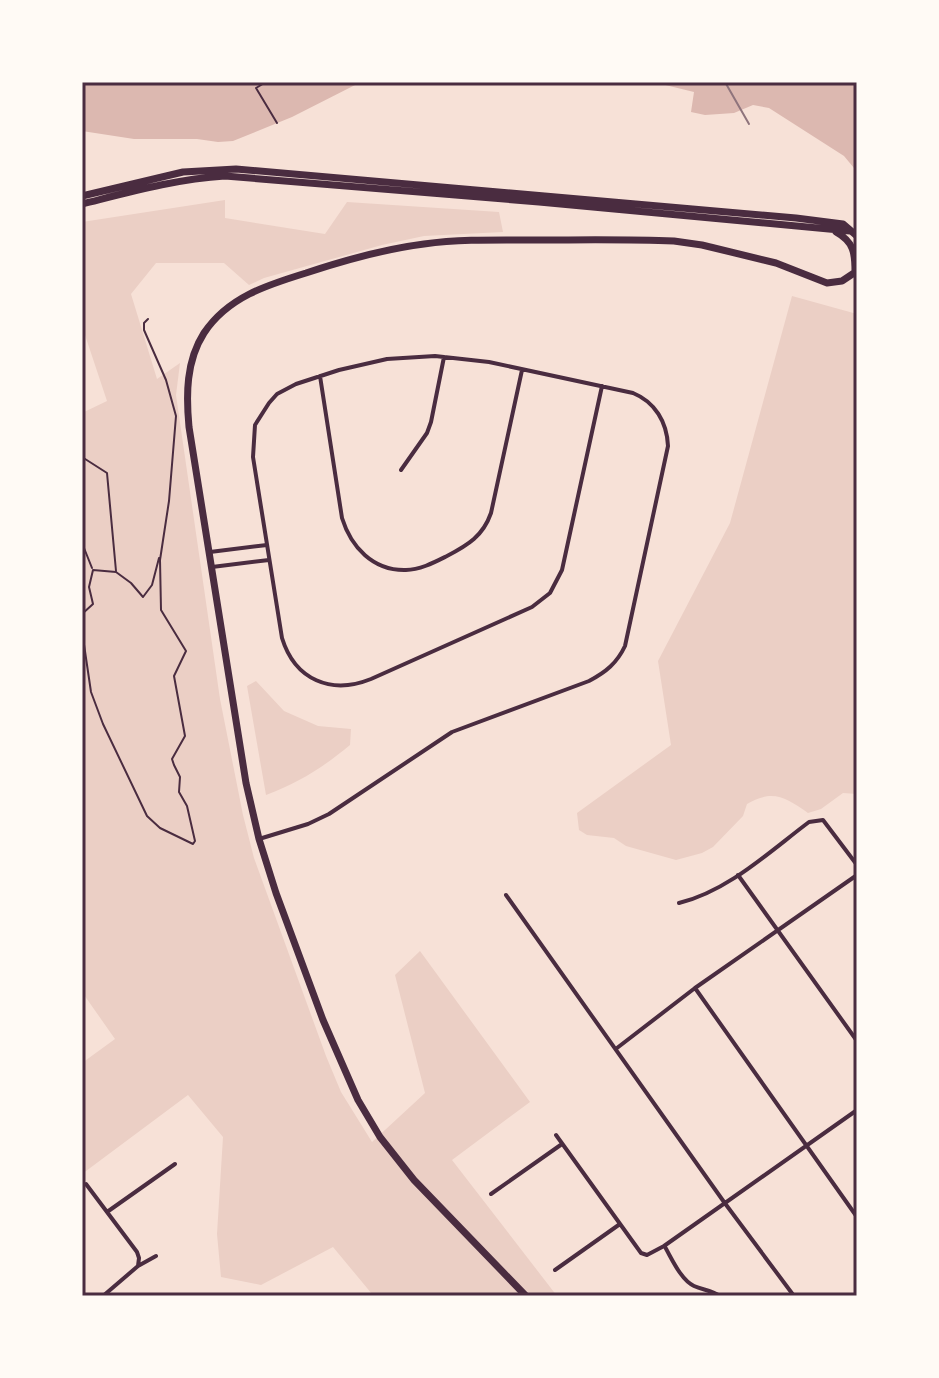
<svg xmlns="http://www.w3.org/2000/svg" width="939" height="1378" viewBox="0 0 939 1378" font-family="Manrope,sans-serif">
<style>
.green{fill:#ebcfc5}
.water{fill:#dcb8b0}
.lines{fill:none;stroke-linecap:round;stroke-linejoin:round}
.path{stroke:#4a2c40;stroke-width:2}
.minor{stroke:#4a2c40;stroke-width:4}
.primary{stroke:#4a2c40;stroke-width:7}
.rail{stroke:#8f747c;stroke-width:2}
.neatline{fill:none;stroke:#4a2c40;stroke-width:3}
</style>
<rect width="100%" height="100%" fill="#f7e1d7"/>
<path class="green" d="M 225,200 L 225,218 L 325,234 L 347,202 L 499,212 L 503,232 L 424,236 L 382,245 L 264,278 L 249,285 L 224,263 L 156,263 L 131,294 L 157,379 L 180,363 L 176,395 L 220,699 L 243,815 L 254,858 L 326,1056 L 341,1092 L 372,1142 L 425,1093 L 395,975 L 420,951 L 530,1102 L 452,1160 L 557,1296 L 370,1296 L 372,1294 L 333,1247 L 261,1285 L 221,1277 L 217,1234 L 223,1137 L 188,1095 L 82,1174 L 82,1063 L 115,1039 L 82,992 L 82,413 L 107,401 L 82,326 L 82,222 Z
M 792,296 L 857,314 L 857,794 L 843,793 L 821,809 L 808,813 C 785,797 773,789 747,804 L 743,816 L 713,847 L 702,853 L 676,860 L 626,846 L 614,838 L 587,835 L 579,830 L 577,813 L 671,745 L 658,661 L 730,523 Z
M 256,681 L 284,711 L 318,726 L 351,729 L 350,745 C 322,768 300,782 266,795 L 247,686 Z"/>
<path class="water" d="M 82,82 L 361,82 L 292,117 L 233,141 L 218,142 L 197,139 L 134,139 L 82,131 Z
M 653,82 L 857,82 L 857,169 L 854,168 L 844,156 L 769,108 L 753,105 L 734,113 L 705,115 L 691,112 L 694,92 Z"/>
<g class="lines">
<path class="path" d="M 266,82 L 256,88 L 277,123
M 82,457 L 107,473 L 116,571
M 82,543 L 92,568
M 82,614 L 93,604 L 89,587 L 93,570 L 116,572 L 131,583 L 143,597 L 152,585 L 159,558
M 82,631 L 91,692 L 103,724 L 147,816 L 160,828 L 193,844 L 195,841 L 187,806 L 179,792 L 180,777 L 174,765 L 172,759 L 185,736 L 174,676 L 186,651 L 161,610 L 160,560 L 169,501 L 176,416 L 166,380 L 144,330 L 144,323 L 148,319"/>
<path class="minor" d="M 320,376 L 342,518 C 351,547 373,571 406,570 C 420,570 435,562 447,556 C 468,545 483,536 491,513 L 522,370
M 401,470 L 427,433 L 431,422 L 444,357
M 210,552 L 267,545
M 212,567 L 269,560
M 259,839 L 308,824 L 329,814 L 452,732 L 589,681 C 606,672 617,663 625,646 L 668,446 C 667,422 655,402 633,393 L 489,362 L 435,356 L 387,359 L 339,370 L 296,384 L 277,394 L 269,403 L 255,425 L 253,457 L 282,638 C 295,680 331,695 371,679 L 532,607 L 550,593 L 562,570 L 602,386
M 738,875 L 857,1041
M 506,895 L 724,1202 L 794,1296
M 679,903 C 728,891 769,852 809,822 L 823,820 L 857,865
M 695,988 L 857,1217
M 617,1048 L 695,988 L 857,875
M 556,1135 L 641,1253 L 647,1255 L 664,1246 L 857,1110
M 86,1184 L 137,1252 L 139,1258 L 138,1266
M 491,1194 L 562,1144
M 107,1212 L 175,1164
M 665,1247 C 672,1259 681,1280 694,1286 C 703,1290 711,1290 720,1296
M 555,1270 L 620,1224
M 103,1296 L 138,1266 L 156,1256
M 275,1296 L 279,1296"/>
<path class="primary" d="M 82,196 L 183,172 L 236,169 L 796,218 L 843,224 L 857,236
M 82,204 C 130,192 176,179 225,176 L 539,202 L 850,231
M 836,232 C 854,242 855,253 855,272
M 526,1296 L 414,1180 L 380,1137 L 358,1100 L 323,1020 L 276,893 L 259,839 L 246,783 L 189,427 C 186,395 186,361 204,333 C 228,297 267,285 306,273 C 345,260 385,249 424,244 C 461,239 497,240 534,240 C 580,240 627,239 674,241 L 702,245 L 776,263 L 827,283 L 842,281 L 857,271"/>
<path class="rail" d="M 725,82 L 749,124"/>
</g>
<rect width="939" height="1378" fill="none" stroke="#fffaf5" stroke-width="168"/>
<rect x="84" y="84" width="771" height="1210" class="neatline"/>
</svg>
